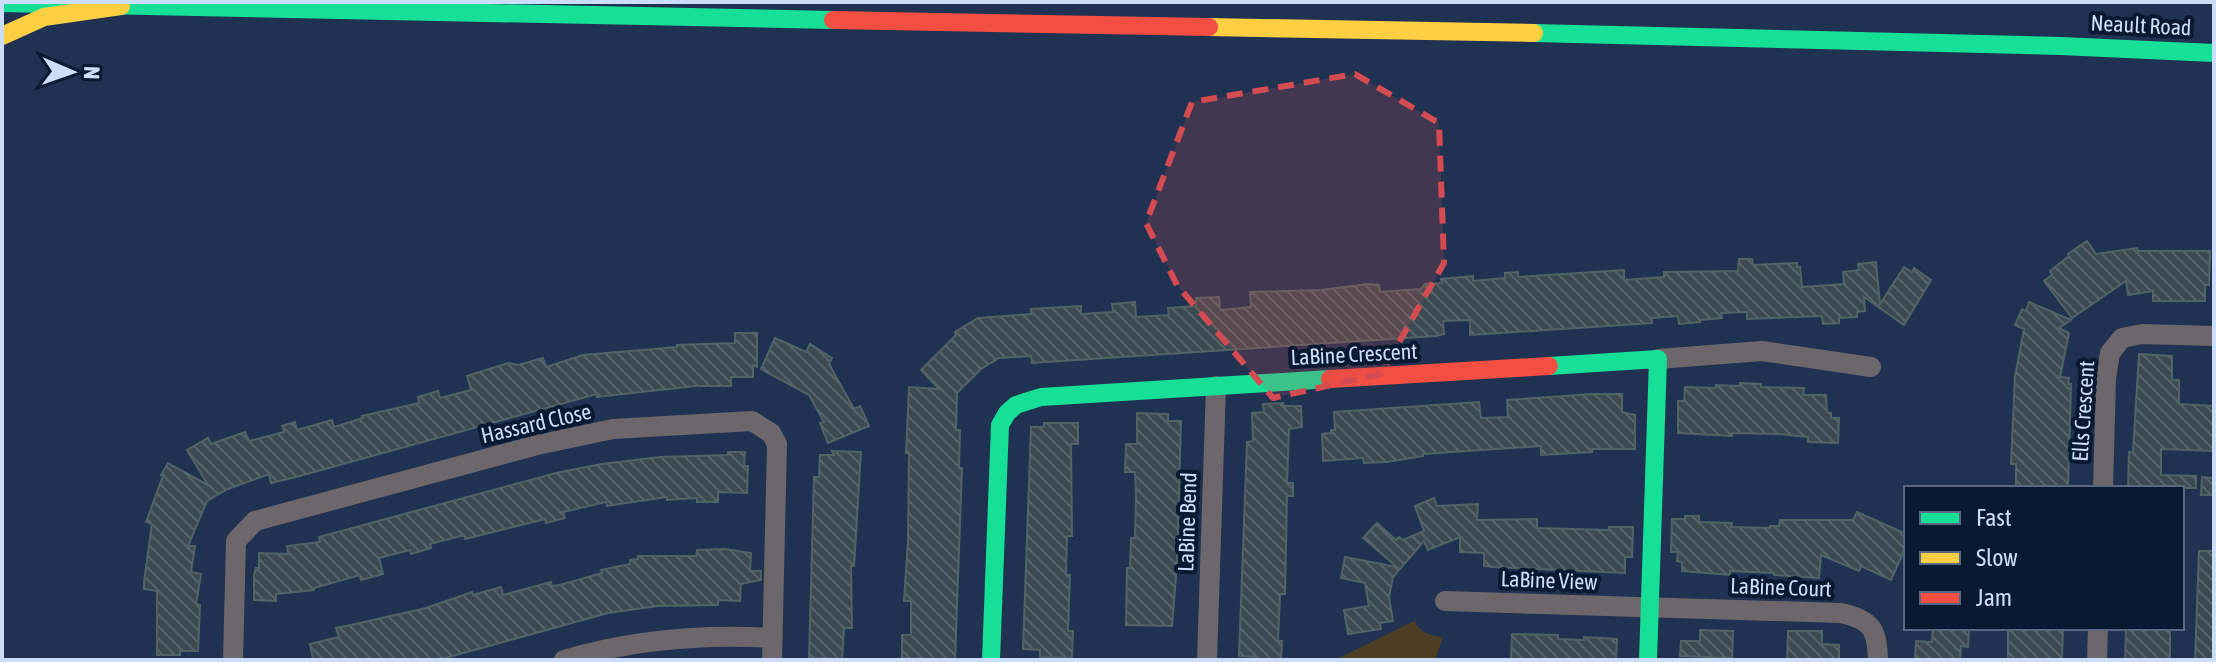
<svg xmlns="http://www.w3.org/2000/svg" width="2216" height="662" viewBox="0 0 2216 662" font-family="'Asap Condensed',sans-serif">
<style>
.green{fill:#4e3e24}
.building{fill:url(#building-back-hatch);stroke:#516465;stroke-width:2}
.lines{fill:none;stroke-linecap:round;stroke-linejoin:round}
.street{stroke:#6d676b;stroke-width:20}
.fast{stroke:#16e098;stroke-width:18}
.slow{stroke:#ffcf43;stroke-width:18}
.jam{stroke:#f24e42;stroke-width:18}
.marked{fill:#d44c52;fill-opacity:0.2;stroke:#d44c52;stroke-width:6;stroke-dasharray:16 10;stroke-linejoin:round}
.labels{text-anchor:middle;stroke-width:8;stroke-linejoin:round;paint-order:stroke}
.street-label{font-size:22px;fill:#cbddf9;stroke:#091931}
</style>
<defs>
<pattern id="building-back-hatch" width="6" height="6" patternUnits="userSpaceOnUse" patternTransform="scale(2)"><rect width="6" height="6" fill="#3b4a51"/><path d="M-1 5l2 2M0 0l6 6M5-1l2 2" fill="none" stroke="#56646b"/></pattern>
</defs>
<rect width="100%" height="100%" fill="#1f3251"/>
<path class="green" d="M 1414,621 C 1420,632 1430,636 1443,637 L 1435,660 L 1335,660 Z"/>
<path class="building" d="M 2087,241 L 2096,254 L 2137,248 L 2138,251 L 2210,251 L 2209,285 L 2205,285 L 2205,301 L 2153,301 L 2153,291 L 2128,295 L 2126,281 L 2072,318 L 2044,281 L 2052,275 L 2050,271 L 2069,256 L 2068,254 Z
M 1739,259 L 1752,259 L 1753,265 L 1797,263 L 1797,267 L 1800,267 L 1802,287 L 1844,284 L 1843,272 L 1859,270 L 1858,264 L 1876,262 L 1880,304 L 1904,267 L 1912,272 L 1914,268 L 1931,280 L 1904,325 L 1864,297 L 1865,311 L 1857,312 L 1857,317 L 1839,318 L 1839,323 L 1823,324 L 1822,316 L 1747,319 L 1747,312 L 1721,313 L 1722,318 L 1700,320 L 1700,322 L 1679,324 L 1678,316 L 1652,318 L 1652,323 L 1470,335 L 1470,320 L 1443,321 L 1444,334 L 1436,336 L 1032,363 L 1031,356 L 999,358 L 981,369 L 957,393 L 956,430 L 960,430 L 959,468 L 962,468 L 955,660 L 902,658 L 902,635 L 911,635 L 911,601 L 904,601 L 908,541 L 909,453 L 906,453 L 909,387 L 939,389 L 921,370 L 956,335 L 955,332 L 978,318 L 1031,314 L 1031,309 L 1081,306 L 1081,314 L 1113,312 L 1112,304 L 1135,302 L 1136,317 L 1169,315 L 1168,308 L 1196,306 L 1196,298 L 1219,297 L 1220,310 L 1251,307 L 1250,292 L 1321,290 L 1368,284 L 1379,285 L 1380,292 L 1421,289 L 1425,284 L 1442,283 L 1441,279 L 1473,276 L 1473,281 L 1505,278 L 1505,273 L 1518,272 L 1518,277 L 1624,270 L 1624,280 L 1664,277 L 1664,272 L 1738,271 Z
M 2029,302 L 2071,320 L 2059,328 L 2069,333 L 2060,377 L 2069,378 L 2068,384 L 2071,384 L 2068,488 L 2016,488 L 2016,464 L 2011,464 L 2015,376 L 2024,329 L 2015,325 L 2022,309 L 2026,311 Z
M 735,333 L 757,333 L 757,367 L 753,365 L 753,377 L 731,377 L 731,386 L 696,386 L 597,397 L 597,394 L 296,477 L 271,483 L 269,474 L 228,489 L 207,501 L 188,546 L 195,546 L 191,572 L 201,574 L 196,604 L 200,605 L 198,651 L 180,651 L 180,655 L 157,655 L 157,591 L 144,589 L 144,582 L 152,524 L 146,522 L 163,476 L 161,475 L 168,463 L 208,485 L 187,450 L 208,438 L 211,444 L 245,432 L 249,441 L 284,432 L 282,426 L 295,422 L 297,430 L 332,420 L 334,427 L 363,418 L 362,416 L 419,403 L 418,397 L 438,391 L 440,398 L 471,390 L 467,376 L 508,363 L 518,365 L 543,358 L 546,367 L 583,355 L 677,347 L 677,345 L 735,343 Z
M 775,338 L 806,352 L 810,344 L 832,358 L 829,364 L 854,409 L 860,406 L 869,426 L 828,443 L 820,423 L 824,422 L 809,395 L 761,369 Z
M 2139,354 L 2172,356 L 2172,380 L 2179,380 L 2179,404 L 2214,406 L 2214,451 L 2161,449 L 2161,475 L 2196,476 L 2196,488 L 2128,488 L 2129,452 L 2133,452 Z
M 1740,383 L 1761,384 L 1761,387 L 1804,388 L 1803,395 L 1826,395 L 1827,412 L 1831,413 L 1831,418 L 1839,418 L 1838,443 L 1808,442 L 1808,437 L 1778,434 L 1732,433 L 1732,436 L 1678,433 L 1678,401 L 1684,401 L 1685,387 L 1716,388 L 1716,385 L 1740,386 Z
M 1593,394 L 1622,394 L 1622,412 L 1635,415 L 1635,449 L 1592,449 L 1592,452 L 1541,455 L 1541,446 L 1423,454 L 1423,456 L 1387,462 L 1364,463 L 1363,458 L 1323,461 L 1322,434 L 1331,433 L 1331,430 L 1335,430 L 1334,412 L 1479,402 L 1481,418 L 1508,417 L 1507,400 Z
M 1283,403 L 1284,406 L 1301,406 L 1302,427 L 1289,429 L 1287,483 L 1293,483 L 1293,496 L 1287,496 L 1285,594 L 1280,594 L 1278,641 L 1282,641 L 1281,660 L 1256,660 L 1256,657 L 1239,656 L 1247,442 L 1253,441 L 1252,413 L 1264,412 L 1263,404 Z
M 1137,413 L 1168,414 L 1168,421 L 1181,421 L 1177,564 L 1172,626 L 1126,625 L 1127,568 L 1130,568 L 1131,538 L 1135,538 L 1136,496 L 1135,472 L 1125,472 L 1126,444 L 1137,444 Z
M 1044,423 L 1078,423 L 1078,444 L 1071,444 L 1072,536 L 1067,536 L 1066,575 L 1070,575 L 1068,631 L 1073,631 L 1072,658 L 1040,657 L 1040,650 L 1023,649 L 1031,427 L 1044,427 Z
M 832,451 L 861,452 L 854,566 L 851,566 L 852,628 L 844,628 L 842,659 L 809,658 L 814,477 L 819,477 L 820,455 L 834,455 Z
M 728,452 L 745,452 L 744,466 L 748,466 L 747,493 L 718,492 L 718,502 L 697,502 L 697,498 L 667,500 L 667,497 L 607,506 L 606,502 L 563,512 L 565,518 L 546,523 L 545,519 L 465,539 L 464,535 L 430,544 L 431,548 L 411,554 L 410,550 L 379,558 L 383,574 L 361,580 L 360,575 L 314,588 L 314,590 L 276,594 L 276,601 L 254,600 L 254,575 L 256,568 L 259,568 L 259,553 L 288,554 L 287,546 L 320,542 L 319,537 L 556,473 L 602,464 L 660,457 L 728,455 Z
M 2202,477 L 2214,478 L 2214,495 L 2201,495 Z
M 1434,498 L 1437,506 L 1478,504 L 1477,520 L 1537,519 L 1537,528 L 1609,530 L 1609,527 L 1633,527 L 1632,557 L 1625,557 L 1625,573 L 1494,567 L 1484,566 L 1484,553 L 1460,552 L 1460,537 L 1428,550 L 1424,541 L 1393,577 L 1389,597 L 1393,621 L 1380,623 L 1381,629 L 1348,634 L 1344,610 L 1369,606 L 1365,583 L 1341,578 L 1345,557 L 1397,567 L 1363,538 L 1377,523 L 1396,540 L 1399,537 L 1403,540 L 1424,531 L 1415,506 Z
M 1857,512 L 1902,532 L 1901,535 L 1906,537 L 1906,546 L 1891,580 L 1861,566 L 1859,571 L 1821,555 L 1819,578 L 1774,575 L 1774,573 L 1730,571 L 1730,575 L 1682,571 L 1682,562 L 1677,561 L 1678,552 L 1671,552 L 1672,519 L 1685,519 L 1685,516 L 1699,516 L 1699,522 L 1732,523 L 1731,527 L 1770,528 L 1770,526 L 1779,526 L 1780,520 L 1853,520 Z
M 725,549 L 751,553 L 750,571 L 761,571 L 761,580 L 741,584 L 740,601 L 718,600 L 718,605 L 658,606 L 608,613 L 438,660 L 313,660 L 310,644 L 339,637 L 336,628 L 351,625 L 426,608 L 472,592 L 473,595 L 501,587 L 503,595 L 551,582 L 552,586 L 560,585 L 602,573 L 601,570 L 630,564 L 630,560 L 638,559 L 638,556 L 696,556 L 697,550 Z
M 2199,551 L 2214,551 L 2214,660 L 2195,660 Z
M 1933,628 L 1969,630 L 1968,647 L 1961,646 L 1960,660 L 1915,660 L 1916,641 L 1932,642 Z
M 2008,628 L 2063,628 L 2062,659 L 2008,660 Z
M 2126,628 L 2170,628 L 2170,660 L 2125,660 Z
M 1700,630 L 1733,631 L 1732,658 L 1680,656 L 1681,641 L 1700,641 Z
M 1788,631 L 1822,631 L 1822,644 L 1839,645 L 1839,660 L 1787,660 Z
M 1512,634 L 1558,635 L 1558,639 L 1584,640 L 1584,637 L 1617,639 L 1616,660 L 1511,660 Z"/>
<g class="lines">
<path class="street" d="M 1658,359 L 1762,351 L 1871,367
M 2103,488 L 2106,379 L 2110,353 L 2122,338 L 2142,334 L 2214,336
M 1445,601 L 1841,613 C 1872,620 1877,629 1878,660
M 233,660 L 236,541 L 255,521 L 537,445 L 613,429 L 752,421 L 771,433 L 777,444 L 772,660
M 564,660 C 632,640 703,634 773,638
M 1207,660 L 1216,386
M 2097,660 L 2098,628"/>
<path class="fast" d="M 2,3 L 833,20
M 1534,33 L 2061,46 L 2214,53
M 1549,366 L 1658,359 L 1648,660
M 991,660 L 1000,425 L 1007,413 L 1016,405 L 1041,397 L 1330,379"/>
<path class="slow" d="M 1209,27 L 1534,33
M 2,36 L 44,17 L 121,6"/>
<path class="jam" d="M 833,20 L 1209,27
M 1330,379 L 1549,366"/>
</g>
<path class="marked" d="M 1355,74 L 1439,123 L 1444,263 L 1381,374 L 1273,398 L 1177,285 L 1146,223 L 1192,102 Z"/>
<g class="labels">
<g class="street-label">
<text transform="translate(2141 25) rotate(3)" y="8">Neault Road</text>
<text transform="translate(1354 354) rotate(-3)" y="8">LaBine Crescent</text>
<text transform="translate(2083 411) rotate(-86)" y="8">Ells Crescent</text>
<text transform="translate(536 423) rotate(-13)" y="8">Hassard Close</text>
<text transform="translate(1187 522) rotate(-88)" y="8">LaBine Bend</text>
<text transform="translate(1549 580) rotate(2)" y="8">LaBine View</text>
<text transform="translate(1781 587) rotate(2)" y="8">LaBine Court</text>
</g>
</g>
<rect width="2216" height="662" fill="none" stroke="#cbddf9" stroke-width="8"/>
<rect x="1904" y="486" width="280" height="144" fill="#091931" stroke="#576781" stroke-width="2"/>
<rect x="1920" y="512" width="40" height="12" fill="#16e098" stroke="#576781" stroke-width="2"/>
<text x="1976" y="526" font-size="24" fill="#cbddf9">Fast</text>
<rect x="1920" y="552" width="40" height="12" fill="#ffcf43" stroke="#576781" stroke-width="2"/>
<text x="1976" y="566" font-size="24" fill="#cbddf9">Slow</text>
<rect x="1920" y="592" width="40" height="12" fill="#f24e42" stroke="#576781" stroke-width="2"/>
<text x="1976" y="606" font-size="24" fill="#cbddf9">Jam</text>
<g transform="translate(72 72) rotate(92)" stroke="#091931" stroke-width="6" paint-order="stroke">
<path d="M0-6L14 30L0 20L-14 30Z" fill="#cbddf9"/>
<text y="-12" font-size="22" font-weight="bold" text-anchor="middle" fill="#cbddf9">N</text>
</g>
</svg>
